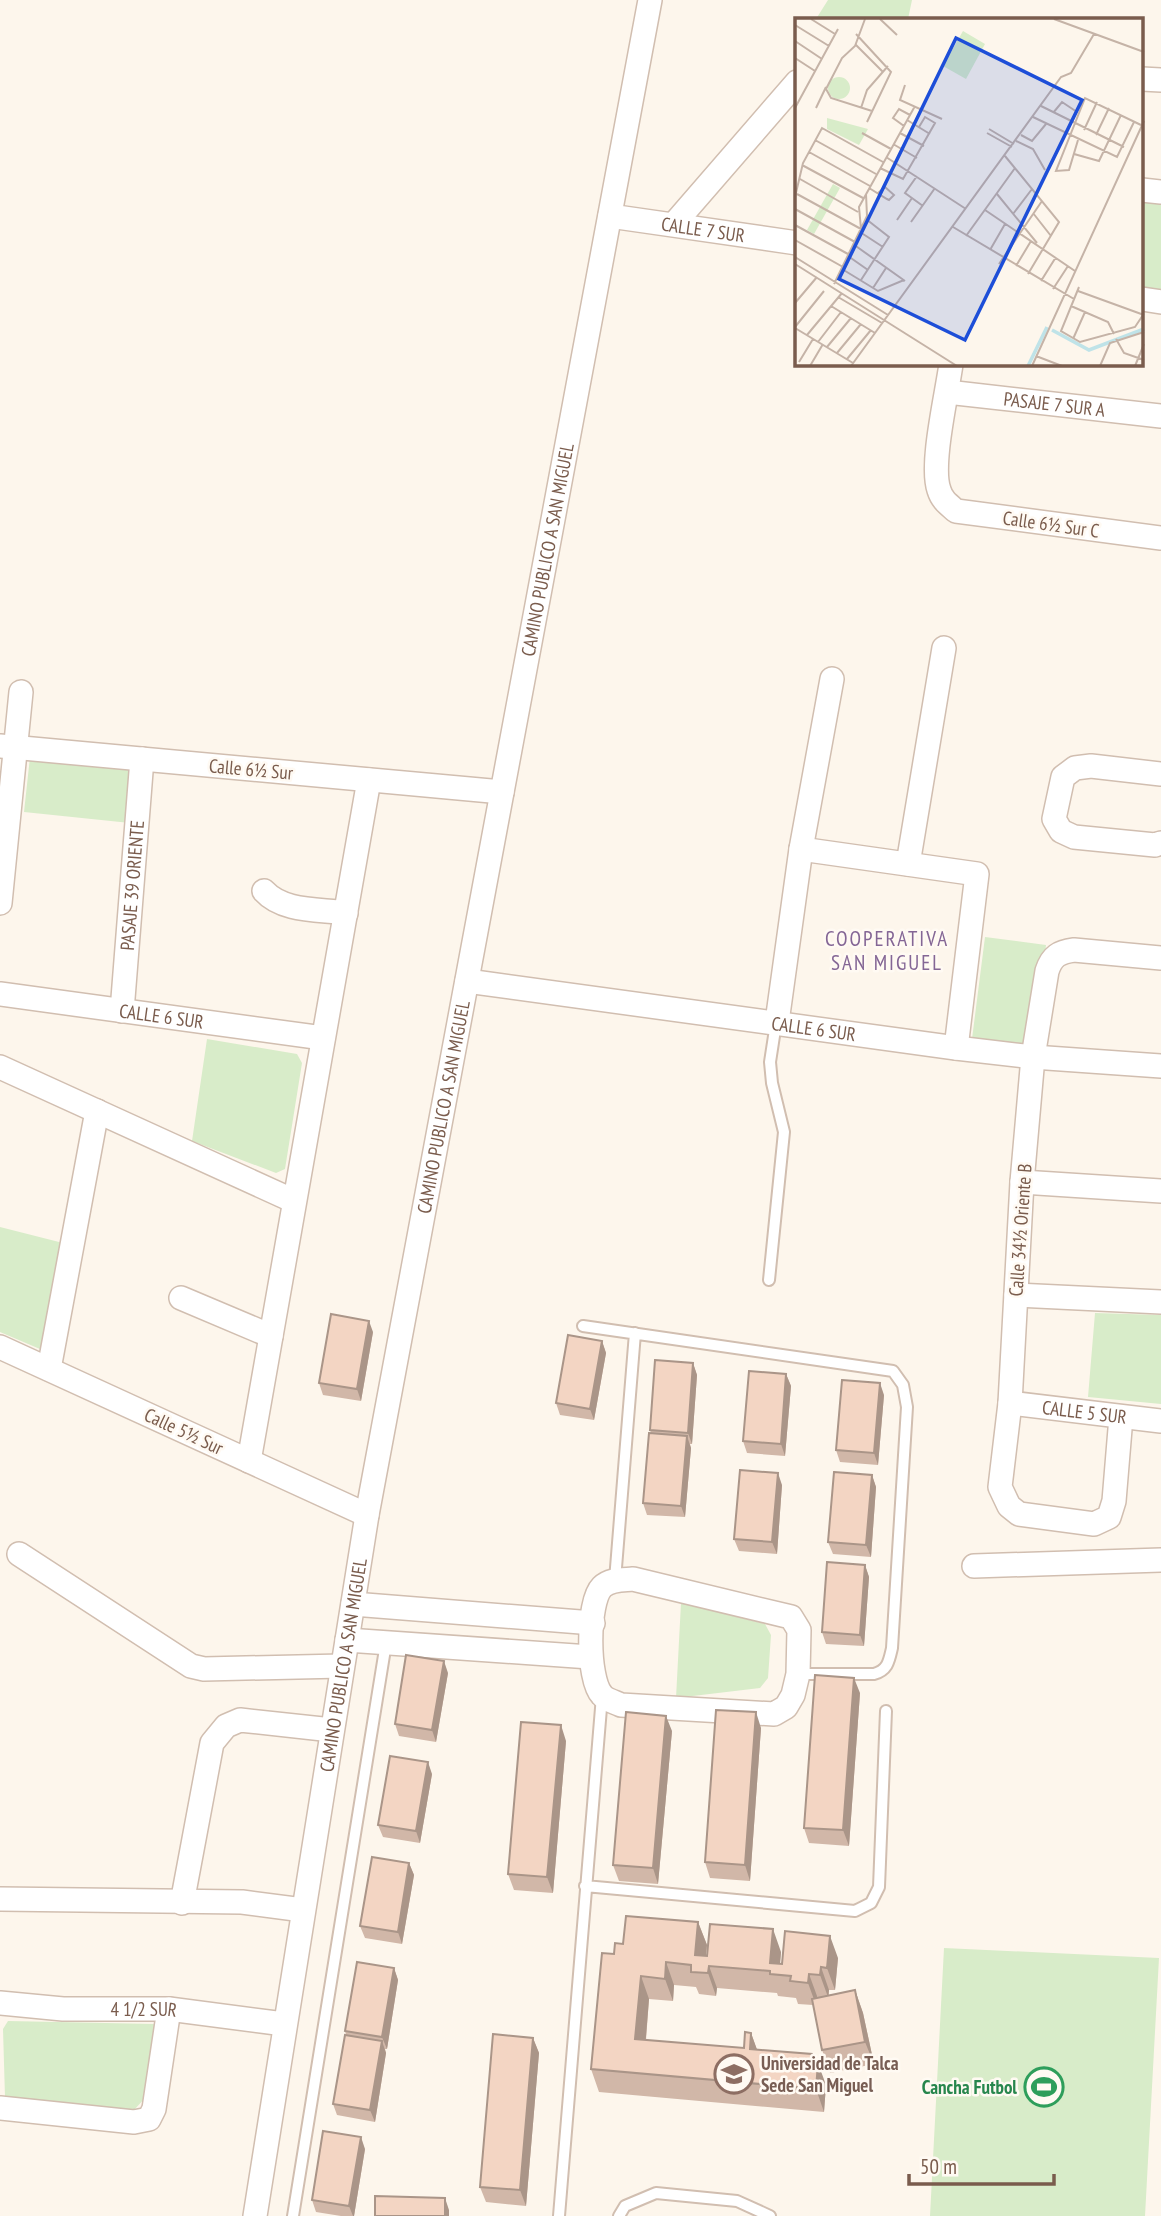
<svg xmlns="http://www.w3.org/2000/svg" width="1161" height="2216" viewBox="0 0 1161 2216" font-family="'PT Sans Narrow',sans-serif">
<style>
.green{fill:#d8ecc9}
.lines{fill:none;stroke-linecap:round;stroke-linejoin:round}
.lane-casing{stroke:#d1beb0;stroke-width:14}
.street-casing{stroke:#d1beb0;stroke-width:26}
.lane{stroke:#fff;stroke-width:10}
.street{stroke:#fff;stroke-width:23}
.wall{fill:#d1b7a8}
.shaded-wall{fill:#aa9588}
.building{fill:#f3d5c3;stroke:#aa9588;stroke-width:2}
.labels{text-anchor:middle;stroke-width:5;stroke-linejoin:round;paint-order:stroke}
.street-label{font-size:19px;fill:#7a5c4d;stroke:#fffaf3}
.education-label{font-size:19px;font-weight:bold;fill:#785e54;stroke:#fffaf3;text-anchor:start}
.leisure-label{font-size:19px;font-weight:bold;fill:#27864d;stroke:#fffaf3;text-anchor:end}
.neighbourhood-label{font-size:21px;letter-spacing:2px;fill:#846695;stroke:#fffaf3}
.inset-river{fill:none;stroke:#bfe3e8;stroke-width:3.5}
.inset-road{fill:none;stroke:#c5b3a7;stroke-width:2}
.view{fill:#1d4ed8;fill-opacity:0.15;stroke:#1d4ed8;stroke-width:3.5}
.inset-edge{fill:none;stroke:#7a5c4d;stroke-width:3.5}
</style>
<rect width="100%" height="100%" fill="#fdf6ec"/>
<path class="green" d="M 828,0 L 912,0 L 908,19 L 816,19 Z
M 1142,194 L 1161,197 L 1161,294 L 1142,292 Z
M 30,757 L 136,770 L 130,823 L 24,812 Z
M 985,937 L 1046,945 L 1034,1047 L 972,1039 Z
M 207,1039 L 297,1054 L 302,1063 L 285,1169 L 276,1173 L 192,1141 Z
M 0,1227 L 63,1243 L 47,1352 L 0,1332 Z
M 1095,1313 L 1161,1315 L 1161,1404 L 1088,1397 Z
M 681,1603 L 765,1624 L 771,1635 L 768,1678 L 760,1688 L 676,1698 Z
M 944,1948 L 1159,1958 L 1145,2216 L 930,2216 Z
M 8,2021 L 154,2024 L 159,2030 L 146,2097 L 134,2110 L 13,2104 L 5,2097 L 3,2029 Z"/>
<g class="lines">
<g class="lane-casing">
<path id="lane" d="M 769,1280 L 784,1132 L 772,1083 L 770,1062 L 776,1023
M 583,1326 L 893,1371 L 903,1385 L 907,1407 L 892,1648 C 889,1661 888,1670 874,1674 L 798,1674
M 615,1580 L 635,1333
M 585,1886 L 855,1911 L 871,1903 L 879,1887 L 886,1711
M 293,2216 L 386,1643
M 559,2216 L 602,1696
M 619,2216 L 625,2206 L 656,2193 L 737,2201 L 770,2216"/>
</g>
<g class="street-casing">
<g id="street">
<path d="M 1142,79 L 1161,80"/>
<path d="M 1142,190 L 1161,192"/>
<path id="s1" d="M 610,216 L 797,243"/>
<path d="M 674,224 L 797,82"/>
<path d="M 1142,299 L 1161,302"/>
<path d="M 951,364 C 947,394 930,465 939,490 C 942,500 948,504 956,511 L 1161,538"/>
<path id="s2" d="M 947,392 L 1161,416"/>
<path d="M 0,746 L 502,792"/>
<path d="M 1161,774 L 1091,766 L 1075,768 L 1063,777 L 1054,819 L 1061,831 L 1074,837 L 1155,845 L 1161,843"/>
<path d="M 801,849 L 977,874 L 956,1048"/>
<path d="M 908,864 L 944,648"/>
<path d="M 264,891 C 283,912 319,909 346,913"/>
<path d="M 0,903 L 21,692"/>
<path id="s3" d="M 467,981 L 956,1048 L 1033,1057 L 1161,1066"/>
<path id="s4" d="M 0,994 L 323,1038"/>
<path id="s5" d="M 122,1011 L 142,759"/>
<path d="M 777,1022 L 801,849 L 832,679"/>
<path d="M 0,1067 L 294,1201"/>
<path d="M 1022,1182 L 1161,1191"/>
<path d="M 1016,1295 L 1161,1302"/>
<path d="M 181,1298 L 271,1336"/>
<path d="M 0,1347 L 367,1515"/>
<path d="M 49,1369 L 97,1111"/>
<path id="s6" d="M 1010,1403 L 1161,1421"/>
<path d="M 1121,1417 L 1114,1501 L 1109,1517 L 1094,1524 L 1019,1514 L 1009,1506 L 1000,1487 L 1010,1403 L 1022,1182 L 1033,1057 L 1047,971 C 1052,956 1059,952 1074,950 L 1161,958"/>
<path d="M 249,1461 L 369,780"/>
<path d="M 19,1554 L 191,1666 L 204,1669 L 342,1666"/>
<path d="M 974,1566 L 1161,1560"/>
<path d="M 633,1579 L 791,1617 L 799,1630 L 798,1674 L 793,1695 L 786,1707 L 774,1714 L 621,1705 C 615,1702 606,1700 602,1695 C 587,1679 587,1602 602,1587 C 610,1579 623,1580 633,1579 Z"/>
<path d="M 353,1604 L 593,1623"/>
<path d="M 347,1640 L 590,1657"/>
<path d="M 0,1899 L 242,1902 L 303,1910"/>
<path d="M 182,1903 L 212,1743 L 226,1726 L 240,1720 L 332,1730"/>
<path id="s7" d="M 0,2003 L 63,2009 L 169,2009 L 284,2024"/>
<path d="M 0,2108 L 134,2122 L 149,2119 L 154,2109 L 169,2009"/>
<path id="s8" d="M 255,2216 L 367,1515 L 650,0"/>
</g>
</g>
<use href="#lane" class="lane"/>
<use href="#street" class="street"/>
</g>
<path class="wall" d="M 373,1332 L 361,1401 L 323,1395 L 319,1383 Z
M 602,1341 L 606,1353 L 594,1420 L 560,1415 L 556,1403 Z
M 693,1363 L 697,1375 L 692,1444 L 690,1444 L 691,1448 L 685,1517 L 647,1515 L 643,1503 L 651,1433 L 650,1430 Z
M 786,1374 L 791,1386 L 785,1456 L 747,1453 L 743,1441 Z
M 884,1395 L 878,1465 L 840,1462 L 836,1450 Z
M 872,1475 L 876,1487 L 871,1557 L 833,1554 L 828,1542 Z
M 782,1485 L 777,1554 L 739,1551 L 734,1539 Z
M 865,1565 L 869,1577 L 864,1646 L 826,1644 L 822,1632 Z
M 448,1673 L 436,1742 L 399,1736 L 395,1724 Z
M 860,1693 L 849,1846 L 809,1843 L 804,1828 Z
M 761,1728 L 750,1881 L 710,1878 L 705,1862 Z
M 672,1731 L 658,1884 L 619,1881 L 613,1865 Z
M 566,1741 L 553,1893 L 514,1890 L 508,1874 Z
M 432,1774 L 420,1843 L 383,1837 L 378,1825 Z
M 409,1863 L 414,1875 L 402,1944 L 365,1938 L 360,1926 Z
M 698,1922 L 707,1945 L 706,1956 L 781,1952 L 780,1964 L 838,1958 L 835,1990 L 829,1990 L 829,1995 L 855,1990 L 863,2013 L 874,2064 L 830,2073 L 822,2050 L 813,2005 L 798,2004 L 796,1998 L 778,1996 L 777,1993 L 717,1988 L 716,1996 L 699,1994 L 696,1987 L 674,1985 L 673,2001 L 649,1999 L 646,2040 L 744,2048 L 751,2033 L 757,2050 L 812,2054 L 826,2085 L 824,2112 L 599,2092 L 591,2069 L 614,1954 L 623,1944 Z
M 394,1968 L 398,1980 L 387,2049 L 385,2049 L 386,2053 L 375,2122 L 337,2115 L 333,2104 L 346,2035 L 345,2031 Z
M 533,2038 L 539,2053 L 526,2206 L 486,2202 L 480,2187 Z
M 365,2149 L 354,2216 L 341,2216 L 316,2212 L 312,2200 Z"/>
<path class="shaded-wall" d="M 369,1321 L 373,1332 L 361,1401 L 357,1389 Z
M 602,1341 L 606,1353 L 594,1420 L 590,1409 Z
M 693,1363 L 697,1375 L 692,1444 L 688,1433 Z
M 786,1374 L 791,1386 L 785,1456 L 781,1444 Z
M 880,1383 L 884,1395 L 878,1465 L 874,1453 Z
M 687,1436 L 691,1448 L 685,1517 L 681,1506 Z
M 778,1473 L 782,1485 L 777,1554 L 772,1542 Z
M 872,1475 L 876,1487 L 871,1557 L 866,1545 Z
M 865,1565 L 869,1577 L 864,1646 L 860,1635 Z
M 444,1661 L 448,1673 L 436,1742 L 432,1730 Z
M 854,1678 L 860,1693 L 849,1846 L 843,1830 Z
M 756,1712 L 761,1728 L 750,1881 L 745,1865 Z
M 666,1716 L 672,1731 L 658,1884 L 653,1868 Z
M 561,1725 L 566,1741 L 553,1893 L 547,1877 Z
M 428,1762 L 432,1774 L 420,1843 L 416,1831 Z
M 409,1863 L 414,1875 L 402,1944 L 398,1932 Z
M 698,1922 L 707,1945 L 704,1973 L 695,1955 Z
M 773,1929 L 781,1952 L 779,1975 L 770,1963 Z
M 830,1936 L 838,1958 L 835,1990 L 827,1968 Z
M 666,1962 L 674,1985 L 673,2001 L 665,1979 Z
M 709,1966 L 717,1988 L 716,1996 L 708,1973 Z
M 821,1967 L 829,1990 L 828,1997 L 820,1975 Z
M 394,1968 L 398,1980 L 387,2049 L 382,2037 Z
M 809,1974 L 817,1996 L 816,2005 L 808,1983 Z
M 641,1976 L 649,1999 L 644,2061 L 635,2039 Z
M 855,1990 L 863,2013 L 874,2064 L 865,2042 Z
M 751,2033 L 759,2055 L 750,2049 Z
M 533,2038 L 539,2053 L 526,2206 L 520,2190 Z
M 382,2041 L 386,2053 L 375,2122 L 370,2110 Z
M 812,2054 L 818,2069 L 818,2063 L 826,2085 L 824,2112 L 816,2089 L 812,2063 Z
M 361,2137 L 365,2149 L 354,2216 L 353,2216 L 349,2206 Z
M 445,2198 L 449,2210 L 449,2216 L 445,2216 Z"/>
<path class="building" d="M 331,1314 L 369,1321 L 357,1389 L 319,1383 Z
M 568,1335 L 602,1341 L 590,1409 L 556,1403 Z
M 655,1360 L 693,1363 L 688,1433 L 650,1430 Z
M 749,1371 L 786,1374 L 781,1444 L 743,1441 Z
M 842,1380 L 880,1383 L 874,1453 L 836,1450 Z
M 649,1433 L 687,1436 L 681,1506 L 643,1503 Z
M 740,1470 L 778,1473 L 772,1542 L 734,1539 Z
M 834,1472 L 872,1475 L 866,1545 L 828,1542 Z
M 827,1562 L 865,1565 L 860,1635 L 822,1632 Z
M 406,1655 L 444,1661 L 432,1730 L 395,1724 Z
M 815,1675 L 854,1678 L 843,1830 L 804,1828 Z
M 716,1710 L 756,1712 L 745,1865 L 705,1862 Z
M 626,1712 L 666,1716 L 653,1868 L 613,1865 Z
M 521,1722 L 561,1725 L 547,1877 L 508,1874 Z
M 390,1756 L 428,1762 L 416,1831 L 378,1825 Z
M 372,1857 L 409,1863 L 398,1932 L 360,1926 Z
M 626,1916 L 698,1922 L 695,1955 L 707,1956 L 710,1924 L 773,1929 L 770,1963 L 782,1964 L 785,1931 L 830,1936 L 827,1968 L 821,1967 L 820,1975 L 809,1974 L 808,1983 L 790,1981 L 791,1976 L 770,1974 L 770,1971 L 709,1966 L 708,1973 L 691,1972 L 691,1965 L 666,1962 L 665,1979 L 641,1976 L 635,2039 L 744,2048 L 745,2032 L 751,2033 L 750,2049 L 812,2054 L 812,2063 L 818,2063 L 816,2089 L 591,2069 L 602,1953 L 614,1954 L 615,1943 L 623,1944 Z
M 357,1962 L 394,1968 L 382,2037 L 345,2031 Z
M 855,1990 L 865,2042 L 822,2050 L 812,1999 Z
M 493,2034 L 533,2038 L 520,2190 L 480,2187 Z
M 345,2035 L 382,2041 L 370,2110 L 333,2104 Z
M 323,2131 L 361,2137 L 349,2206 L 312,2200 Z
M 375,2196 L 445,2198 L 445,2216 L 375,2216 Z"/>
<defs>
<g id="university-ring" transform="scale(2.0125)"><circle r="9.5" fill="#fffaf3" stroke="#8d6e63" stroke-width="1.5"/><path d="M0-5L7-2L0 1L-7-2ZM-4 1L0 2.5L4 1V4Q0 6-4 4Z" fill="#8d6e63"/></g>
<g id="stadium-ring" transform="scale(2.0125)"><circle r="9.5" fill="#fffaf3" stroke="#2e9e5b" stroke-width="1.5"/><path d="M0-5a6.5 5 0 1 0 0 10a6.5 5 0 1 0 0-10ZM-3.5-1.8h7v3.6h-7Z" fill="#2e9e5b"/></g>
</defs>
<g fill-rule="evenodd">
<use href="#university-ring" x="734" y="2074"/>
<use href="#stadium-ring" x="1044" y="2087"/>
</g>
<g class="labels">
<g class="street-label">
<text dy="7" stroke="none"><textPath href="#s1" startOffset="94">CALLE 7 SUR</textPath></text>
<text dy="7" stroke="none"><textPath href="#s2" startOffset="108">PASAJE 7 SUR A</textPath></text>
<text transform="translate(1051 524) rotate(8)" y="7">Calle 6½ Sur C</text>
<text dy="7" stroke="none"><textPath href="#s8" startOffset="1692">CAMINO PUBLICO A SAN MIGUEL</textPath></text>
<text transform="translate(251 769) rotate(5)" y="7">Calle 6½ Sur</text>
<text dy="7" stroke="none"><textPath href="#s5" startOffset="126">PASAJE 39 ORIENTE</textPath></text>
<text dy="7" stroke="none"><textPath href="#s4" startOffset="163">CALLE 6 SUR</textPath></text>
<text dy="7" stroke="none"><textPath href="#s3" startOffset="350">CALLE 6 SUR</textPath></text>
<text dy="7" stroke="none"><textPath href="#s8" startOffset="1125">CAMINO PUBLICO A SAN MIGUEL</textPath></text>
<text transform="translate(1020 1230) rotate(-86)" y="7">Calle 34½ Oriente B</text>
<text dy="7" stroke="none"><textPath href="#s6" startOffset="75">CALLE 5 SUR</textPath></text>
<text transform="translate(184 1431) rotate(25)" y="7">Calle 5½ Sur</text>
<text dy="7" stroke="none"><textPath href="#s8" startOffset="558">CAMINO PUBLICO A SAN MIGUEL</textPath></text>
<text dy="7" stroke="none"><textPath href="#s7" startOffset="144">4 1/2 SUR</textPath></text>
</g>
<g class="education-label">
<text x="761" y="2070">Universidad de Talca<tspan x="761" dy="22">Sede San Miguel</tspan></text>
</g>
<g class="leisure-label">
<text x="1017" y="2094">Cancha Futbol</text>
</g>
<g class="neighbourhood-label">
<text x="887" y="946">COOPERATIVA<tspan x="887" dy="24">SAN MIGUEL</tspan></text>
</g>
</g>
<g transform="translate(795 18)">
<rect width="348" height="348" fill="#fdf6ec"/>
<path d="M 168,13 L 190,26 L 171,61 L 148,48 ZM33 70a11 11 0 1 1 22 0a11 11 0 1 1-22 0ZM 32,100 L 73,111 L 64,127 L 32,111 ZM 38,166 L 45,170 L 19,216 L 12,212 Z" fill="#d8ecc9"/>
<path class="inset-river" d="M 257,312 L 294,332 L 349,311M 233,348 L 252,309"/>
<path class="inset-road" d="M 16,1 L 40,16M 70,1 L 60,28 L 47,40 L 31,71 L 36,80 L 77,93M 85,1 L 102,17M 259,1 L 349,34M 0,7 L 34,28M 61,16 L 96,54 L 72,104M 0,23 L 27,41M 61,27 L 88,54M 0,40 L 20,53M 110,67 L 105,82 L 147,101M 246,88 L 329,129M 0,90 L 43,11M 21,90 L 31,69M 66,90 L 72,72 L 93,48M 258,95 L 267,84 L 282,94M 238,99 L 322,139 L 339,104M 112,102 L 135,116M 109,108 L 98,100 L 104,91 L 115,97M 194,111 L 219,126M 289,112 L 302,84M 67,115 L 96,131M 105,115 L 129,128M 192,115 L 217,129M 226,117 L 237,123 L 251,106M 301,117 L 314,90M 20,122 L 81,156M 283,122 L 274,152 L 261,153 L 290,80 L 346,107M 221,123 L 238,131 L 250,152M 98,126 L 122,140M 14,134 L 75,168M 279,136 L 304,143 L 326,97M 210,138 L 264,204 L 233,256M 91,139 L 171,191M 7,147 L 68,180M 85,150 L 108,161 L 140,105 L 130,99 L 124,109M 122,158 L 110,175 L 128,188M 5,161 L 63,194M 74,170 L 92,181 L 94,182 L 99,177 L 90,169 L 83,175M 2,176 L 66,211M 202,176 L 242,225M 0,179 L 8,145 L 27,110 L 88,144M 0,191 L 60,224M 190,192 L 280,253M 238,195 L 256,218M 218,196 L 237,171M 102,202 L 117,180M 116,204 L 140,170M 0,207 L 53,236M 158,209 L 279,281M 66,211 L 64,189 L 120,88M 65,214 L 88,229M 171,218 L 220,150M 0,222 L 48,249M 58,226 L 110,263M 195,232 L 210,206M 53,238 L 73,252M 0,239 L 93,297M 0,246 L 162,348M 204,246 L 247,183M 221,248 L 236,223M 47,251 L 83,273 L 109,262M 66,262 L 94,219 L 71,201M 246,263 L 261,239M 39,266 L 72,198 L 71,176M 284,269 L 266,313 L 285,324 L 340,309 L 348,297M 78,270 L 91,250M 258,271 L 273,248M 283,273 L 349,297M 43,279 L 87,305M 0,285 L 22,259M 36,288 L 80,315M 276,288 L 313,304 L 319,316M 0,309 L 29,273M 0,310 L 58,345M 12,317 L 47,275M 278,321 L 290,294M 321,321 L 329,335 L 349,342M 23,324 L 46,294M 32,329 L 56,300M 42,335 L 66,306M 241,338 L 267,348M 52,341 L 76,312M 4,344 L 18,321M 15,348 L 28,326M 56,348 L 266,59 L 276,55 L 299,16M 237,348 L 349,103M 305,348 L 315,325 L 349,314M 340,348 L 349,326"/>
<path class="view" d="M 161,20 L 287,82 L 170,322 L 44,261 Z"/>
<rect width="348" height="348" class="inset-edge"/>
</g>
<path d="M909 2174v10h145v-10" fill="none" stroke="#7a5c4d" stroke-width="3.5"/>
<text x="920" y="2174" font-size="21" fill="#7a5c4d" stroke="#fffaf3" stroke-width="5" paint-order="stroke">50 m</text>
</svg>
